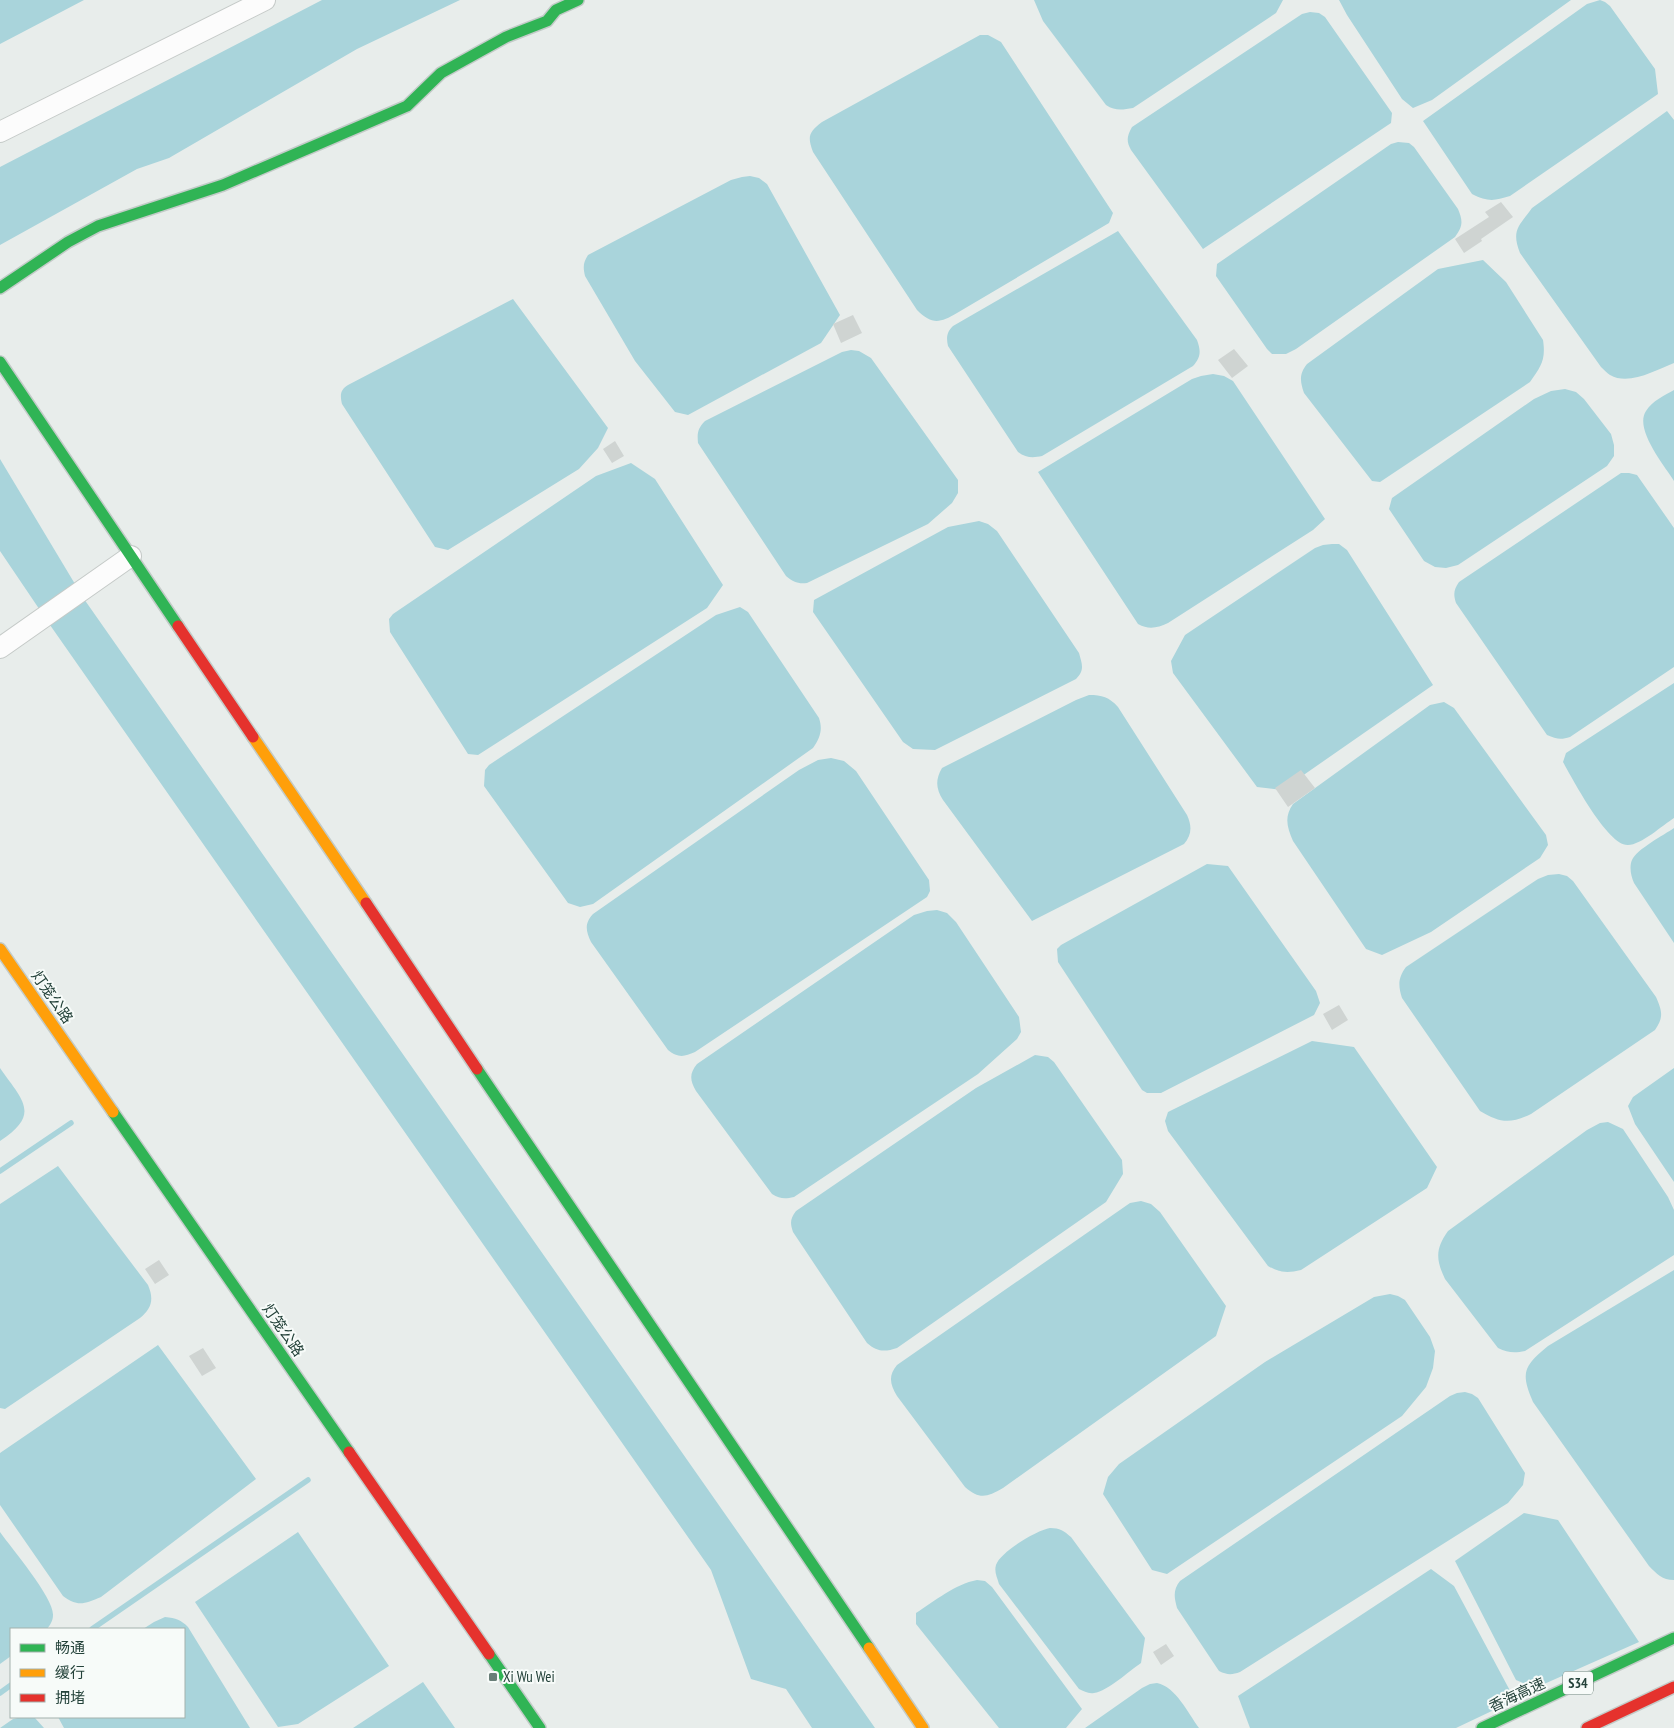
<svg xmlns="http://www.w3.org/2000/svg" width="1674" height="1728" viewBox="0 0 1674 1728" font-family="'PT Sans Narrow','Noto Sans SC',sans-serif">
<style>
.water{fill:#a9d4db}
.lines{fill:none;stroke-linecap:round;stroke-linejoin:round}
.stream{stroke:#a9d4db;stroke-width:5.5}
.building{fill:#cfd4d2}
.street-casing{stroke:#c5cac8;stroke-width:22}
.fast-casing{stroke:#c3cbc8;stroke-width:14}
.slow-casing{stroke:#c3cbc8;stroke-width:14}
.jam-casing{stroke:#c3cbc8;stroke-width:14}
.street{stroke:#fcfcfc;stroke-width:20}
.fast{stroke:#30b455;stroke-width:11}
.slow{stroke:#ff9f0a;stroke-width:11}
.jam{stroke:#e5322d;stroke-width:11}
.poi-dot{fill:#697e78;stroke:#f7fbf9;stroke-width:2}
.labels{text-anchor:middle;stroke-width:4;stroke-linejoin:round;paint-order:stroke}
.shield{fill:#f7fbf9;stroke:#637a73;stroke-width:1}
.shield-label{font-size:14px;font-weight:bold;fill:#24423a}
.street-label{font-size:15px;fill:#24423a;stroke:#f7fbf9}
.poi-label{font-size:15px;fill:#24423a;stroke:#f7fbf9;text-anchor:start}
</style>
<rect width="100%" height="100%" fill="#e8edeb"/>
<path class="water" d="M 0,0 L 84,0 L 0,44 Z
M 322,0 L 460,0 L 357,49 L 169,158 L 137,169 L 0,245 L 0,167 Z
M 1034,0 L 1283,0 L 1276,13 L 1133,108 C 1122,110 1115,111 1106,105 L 1043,21 Z
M 1339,0 L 1571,0 L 1432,100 L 1413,108 L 1402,99 L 1347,15 Z
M 1600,0 L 1605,2 L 1610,6 L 1655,69 L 1658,94 L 1510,196 C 1494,201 1488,202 1472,194 L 1423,121 L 1587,4 Z
M 1310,12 L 1319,13 L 1325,17 L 1392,113 L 1391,123 L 1203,249 L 1131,150 C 1126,141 1127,136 1132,127 L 1302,14 Z
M 980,35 L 988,35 L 1001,42 L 1113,213 L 1109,223 L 957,313 C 940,323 932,325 917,310 L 813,152 C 807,136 809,132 822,122 Z
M 1667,111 L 1674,120 L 1674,363 C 1656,370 1629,386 1610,375 C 1607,373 1603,369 1601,367 L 1520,253 C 1511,230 1519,226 1532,208 Z
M 1398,142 L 1409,143 L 1414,147 L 1458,209 C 1463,221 1463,226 1455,237 L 1296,349 L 1286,354 L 1272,354 L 1267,349 L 1216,276 L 1217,264 L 1391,144 Z
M 750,176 L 759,178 L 767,184 L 840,315 L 821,343 L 688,415 L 675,412 L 635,361 L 585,276 C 583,267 583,263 588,255 L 731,180 L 742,177 Z
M 1118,231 L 1197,340 C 1201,351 1201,357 1193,366 L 1042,456 C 1033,458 1026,458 1018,452 L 948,346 C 946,337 947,332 953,326 Z
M 1483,260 L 1506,282 L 1543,340 C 1546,360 1541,366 1530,382 L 1380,482 L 1372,481 L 1304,393 C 1300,381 1299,374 1307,364 L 1438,269 Z
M 513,299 L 608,428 L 598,448 L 579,469 L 448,550 L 435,547 L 342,404 C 340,395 340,390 348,385 Z
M 851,350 L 859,351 L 871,358 L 958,480 L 958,493 L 952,503 L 928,524 L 807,583 C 798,584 793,582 786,576 L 698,443 C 697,433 698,428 705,421 L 842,352 Z
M 1213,374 L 1224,376 L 1233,381 L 1325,519 L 1313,530 L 1168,623 C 1157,628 1149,630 1138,624 L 1038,472 L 1192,379 L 1201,376 Z
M 1565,389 L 1576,392 L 1584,399 L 1611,434 L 1614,445 L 1614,456 L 1607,466 L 1458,565 L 1446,568 L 1435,567 L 1424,561 L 1389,509 L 1392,498 L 1534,399 L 1551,391 Z
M 1674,390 L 1674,481 C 1664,465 1634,429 1646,411 C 1652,401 1665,395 1674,390 Z
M 0,459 L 84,599 L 875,1728 L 812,1728 L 786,1689 L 751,1679 L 711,1570 L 50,625 L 0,551 Z
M 631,463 L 655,479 L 723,585 L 707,608 L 478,755 L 468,754 L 390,632 L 389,619 L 393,614 L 596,476 Z
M 1621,473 L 1629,473 L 1637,475 L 1674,528 L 1674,667 L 1570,737 C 1561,740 1556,739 1547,735 L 1456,603 C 1453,594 1454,589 1459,582 Z
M 979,521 L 988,524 L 997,531 L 1079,653 C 1082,664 1085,670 1076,679 L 935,750 L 913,749 L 903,742 L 813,612 L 814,600 L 948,527 Z
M 1332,544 L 1339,544 L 1347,550 L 1433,685 L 1282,790 L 1257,787 L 1173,673 L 1171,661 L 1185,635 L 1315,548 L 1323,545 Z
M 740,607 L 748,612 L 819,718 C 823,730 820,738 813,748 L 593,904 L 580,907 L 568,903 L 484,786 L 485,770 L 489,765 L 716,615 Z
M 1674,683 L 1674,818 C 1663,825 1641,845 1628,845 C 1608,846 1573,780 1563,762 L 1566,753 Z
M 1089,695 C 1102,695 1109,697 1118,707 L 1187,815 C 1192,826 1192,835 1184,844 L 1032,921 L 943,800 C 936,789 935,780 942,768 L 1076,700 Z
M 1444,702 L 1454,708 L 1546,835 L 1548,845 L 1540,858 L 1431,932 L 1382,955 L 1366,949 L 1293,841 C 1287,827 1284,817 1293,804 L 1430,705 Z
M 831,758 L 844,761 L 856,771 L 929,880 L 930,891 L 927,897 L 695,1052 C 684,1057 678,1058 668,1050 L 591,942 C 586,931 584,924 593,914 L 799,770 L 818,760 Z
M 1674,828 L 1674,943 L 1634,883 C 1631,876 1629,867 1632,860 C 1637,849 1664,835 1674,828 Z
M 1207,864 L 1228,866 L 1316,991 L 1320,1003 L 1314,1015 L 1161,1093 L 1147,1093 L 1142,1090 L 1058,962 L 1057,949 L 1061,945 Z
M 1559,874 L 1567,876 L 1573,881 L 1656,997 C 1662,1011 1664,1017 1655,1030 L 1531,1114 C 1510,1124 1500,1123 1480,1111 L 1402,998 C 1398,985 1398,978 1406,967 L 1538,879 L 1548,875 Z
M 937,910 L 947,913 L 956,922 L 1019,1017 L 1021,1032 L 1017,1039 L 978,1074 L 794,1197 C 785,1199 780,1199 772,1194 L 696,1091 C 690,1080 689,1074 697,1064 L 914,915 L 927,911 Z
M 1312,1041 L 1354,1047 L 1437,1167 L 1427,1188 L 1301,1270 C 1288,1273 1280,1273 1268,1266 L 1168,1131 L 1165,1121 L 1168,1112 Z
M 1035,1055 L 1048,1057 L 1054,1062 L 1122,1160 L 1123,1174 L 1106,1202 L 897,1348 C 885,1352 877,1352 867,1343 L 793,1232 C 790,1223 790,1219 796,1211 L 976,1088 Z
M 0,1068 C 23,1101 41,1114 0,1141 Z
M 1674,1068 L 1674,1182 L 1635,1124 L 1628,1106 L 1633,1097 Z
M 1608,1122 L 1623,1129 L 1668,1197 L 1674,1210 L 1674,1255 L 1525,1351 C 1515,1353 1508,1353 1498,1348 L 1445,1279 C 1436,1260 1435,1249 1448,1231 L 1587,1130 L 1600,1123 Z
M 58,1166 L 148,1285 C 154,1299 152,1308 140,1318 L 5,1409 L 0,1408 L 0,1204 Z
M 1141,1201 L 1151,1204 L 1160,1212 L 1226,1306 L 1216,1336 L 1003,1488 C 987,1497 980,1500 965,1487 L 897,1396 C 890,1384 888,1376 897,1365 L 1130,1203 Z
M 1674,1270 L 1674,1580 C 1662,1580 1657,1574 1649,1566 L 1533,1402 C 1520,1372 1524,1366 1548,1346 Z
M 1390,1294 L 1398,1296 L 1405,1300 L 1430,1337 L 1435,1351 L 1433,1368 L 1426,1387 L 1402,1416 L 1167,1574 L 1152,1570 L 1103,1494 L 1108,1477 L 1119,1464 L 1265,1362 L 1374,1297 Z
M 158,1345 L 256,1479 L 101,1597 C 85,1604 77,1607 63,1596 L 0,1505 L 0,1453 Z
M 1465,1392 L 1472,1394 L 1478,1398 L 1525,1473 L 1523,1485 L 1508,1503 L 1240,1672 C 1232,1675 1227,1675 1219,1671 L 1177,1608 C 1174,1597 1173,1590 1180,1581 L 1450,1396 L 1457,1393 Z
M 1524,1513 L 1558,1520 L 1639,1642 L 1535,1688 L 1516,1680 L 1455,1561 Z
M 1050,1528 C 1060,1528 1064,1531 1071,1537 L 1145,1638 L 1141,1663 C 1129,1671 1108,1691 1094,1693 C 1088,1694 1084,1691 1079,1689 L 999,1584 C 997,1577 994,1572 996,1565 C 1000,1552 1037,1530 1050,1528 Z
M 0,1532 C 12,1549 54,1598 53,1615 C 53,1621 50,1625 47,1629 L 11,1629 L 11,1656 L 0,1664 Z
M 298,1532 L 389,1666 L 298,1724 L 278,1727 L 195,1602 Z
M 1431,1569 L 1454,1586 L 1515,1700 L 1456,1728 L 1250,1728 L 1238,1696 Z
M 977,1580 L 985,1581 L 992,1587 L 1082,1709 L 1066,1728 L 999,1728 L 916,1624 L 916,1613 C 935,1601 955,1584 977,1580 Z
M 165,1617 C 176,1618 181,1620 188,1627 L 250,1728 L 64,1728 L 58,1717 L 184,1717 L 184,1629 L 143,1629 L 154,1622 Z
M 423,1682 L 455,1728 L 353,1728 Z
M 1157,1683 C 1176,1687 1188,1713 1199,1728 L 1085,1728 L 1142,1688 L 1150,1684 Z
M 22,1717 L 35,1718 L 44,1728 L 0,1728 L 13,1719 Z"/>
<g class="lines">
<path class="stream" d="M 0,1171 L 71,1123
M 92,1629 L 308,1480
M 0,1693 L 11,1685"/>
</g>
<path class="building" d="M 1501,202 L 1513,217 L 1481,239 L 1482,241 L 1464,253 L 1455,239 L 1489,217 L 1485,212 Z
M 853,315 L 862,333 L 841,343 L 833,324 Z
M 1234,349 L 1248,366 L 1232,378 L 1218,360 Z
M 615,441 L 624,456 L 612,463 L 603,449 Z
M 1301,770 L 1315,788 L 1288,807 L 1275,788 Z
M 1339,1005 L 1348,1020 L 1332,1030 L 1323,1014 Z
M 159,1260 L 169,1275 L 155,1284 L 145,1269 Z
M 203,1348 L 216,1368 L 202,1376 L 189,1356 Z
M 1166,1644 L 1174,1656 L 1161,1665 L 1153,1652 Z"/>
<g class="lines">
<g class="street-casing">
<path id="street" d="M 0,132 L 265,0
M 0,648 L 131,556"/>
</g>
<g class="fast-casing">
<path id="fast" d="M 0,288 L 68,242 L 98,226 L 223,185 L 407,106 L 441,73 L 506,37 L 547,21 L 556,10 L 578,0
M 0,362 L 178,626
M 477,1069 L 869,1648
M 113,1112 L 349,1452
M 489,1654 L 540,1728
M 1482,1728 L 1674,1638"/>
</g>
<g class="slow-casing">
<path id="slow" d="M 253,737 L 366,903
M 0,949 L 113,1112
M 869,1648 L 923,1728"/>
</g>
<g class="jam-casing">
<path id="jam" d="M 178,626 L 253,737
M 366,903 L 477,1069
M 349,1452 L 489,1654
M 1587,1728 L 1674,1687"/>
</g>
<use href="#street" class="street"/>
<use href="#fast" class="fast"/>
<use href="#slow" class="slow"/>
<use href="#jam" class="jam"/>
</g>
<rect class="poi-dot" x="488" y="1672" width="10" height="10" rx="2.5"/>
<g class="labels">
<rect class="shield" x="1563" y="1671.5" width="30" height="23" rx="4"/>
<g class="shield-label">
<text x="1578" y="1688">S34</text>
</g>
<g class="street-label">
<text transform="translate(52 997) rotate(55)" y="5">灯笼公路</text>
<text transform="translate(283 1330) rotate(55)" y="5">灯笼公路</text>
<text transform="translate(1517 1695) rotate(-25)" y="5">香海高速</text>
</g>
<g class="poi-label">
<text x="503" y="1682">Xi Wu Wei</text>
</g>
</g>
<rect x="10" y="1628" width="175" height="90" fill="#f7fbf9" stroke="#a3b1ad"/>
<rect x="20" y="1644" width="25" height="8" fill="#30b455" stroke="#a3b1ad"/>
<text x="55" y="1653" font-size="15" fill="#24423a">畅通</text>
<rect x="20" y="1669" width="25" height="8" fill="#ff9f0a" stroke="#a3b1ad"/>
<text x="55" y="1678" font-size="15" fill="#24423a">缓行</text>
<rect x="20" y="1694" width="25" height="8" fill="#e5322d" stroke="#a3b1ad"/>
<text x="55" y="1703" font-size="15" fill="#24423a">拥堵</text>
</svg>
